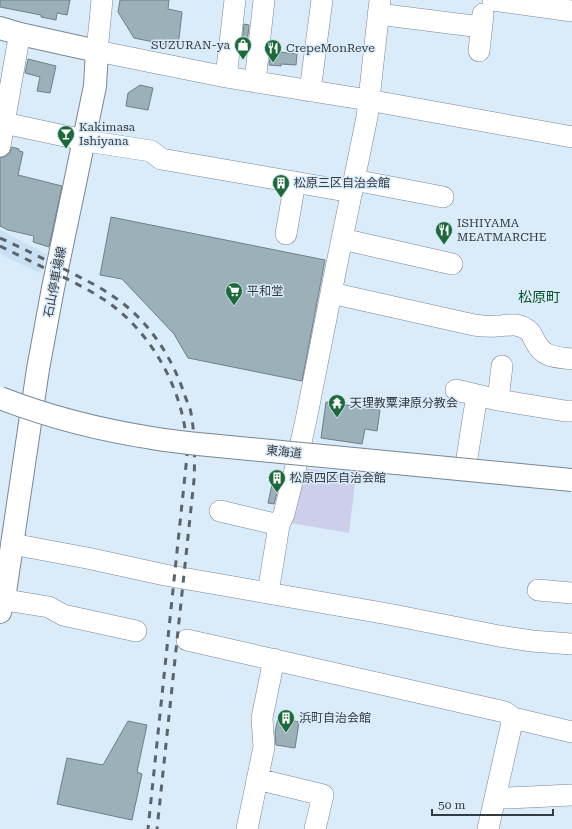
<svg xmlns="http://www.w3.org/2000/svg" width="572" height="829" viewBox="0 0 572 829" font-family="'Roboto Serif','Noto Sans JP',serif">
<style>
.built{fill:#cae0f3}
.green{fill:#ccceec}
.building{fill:#9cb0b9;stroke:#6c8088}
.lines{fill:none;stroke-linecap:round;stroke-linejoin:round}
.minor-casing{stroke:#788794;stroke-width:22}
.major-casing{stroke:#788794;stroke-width:24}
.minor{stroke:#fff;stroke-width:21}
.major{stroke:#fff;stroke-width:22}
.rail{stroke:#5b646b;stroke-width:3;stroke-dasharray:7 7;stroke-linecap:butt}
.highway-bridge-casing{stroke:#788794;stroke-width:24;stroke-linecap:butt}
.highway-bridge{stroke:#fff;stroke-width:22}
.labels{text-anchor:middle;stroke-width:3;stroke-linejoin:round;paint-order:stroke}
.poi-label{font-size:12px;fill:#343b40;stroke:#daebf9;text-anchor:start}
.street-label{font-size:12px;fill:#343b40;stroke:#daebf9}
.quarter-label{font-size:14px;fill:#065327;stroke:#daebf9}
</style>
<rect width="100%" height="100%" fill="#daebf9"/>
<path class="built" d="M 0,230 L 46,254 L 40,273 L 0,254 Z"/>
<path class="green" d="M 302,468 L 356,475 L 349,533 L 291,523 Z"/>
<path class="building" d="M 0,0 L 70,0 L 67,15 L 57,13 L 56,20 L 41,17 L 41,15 L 0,7 Z
M 120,0 L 169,0 L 168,9 L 182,12 L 178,47 L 134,38 L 118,12 Z
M 244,24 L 249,25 L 247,44 L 242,44 Z
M 271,51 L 297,54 L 296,65 L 281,64 L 281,66 L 269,65 Z
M 28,59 L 56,66 L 50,93 L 37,91 L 40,77 L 25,73 Z
M 140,85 L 153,88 L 148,110 L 126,106 L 128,93 Z
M 12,147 L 19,149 L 19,151 L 23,152 L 18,175 L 62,186 L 49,247 L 33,242 L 34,236 L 8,230 L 0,226 L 0,158 L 4,157 L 9,154 Z
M 111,217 L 325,260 L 302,381 L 188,358 L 174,334 L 122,279 L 100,275 Z
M 326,402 L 380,410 L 377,431 L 365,429 L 362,444 L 321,438 Z
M 273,480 L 280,481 L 274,504 L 268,503 Z
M 278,718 L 299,722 L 295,748 L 276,745 L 275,732 Z
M 128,721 L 147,725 L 137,772 L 142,774 L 132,820 L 57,804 L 67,758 L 103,765 Z"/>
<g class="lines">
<g class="minor-casing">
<path id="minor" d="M 102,0 L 97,51 L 226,77 L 368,100 L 572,137
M 493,0 L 572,11
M 378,14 L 481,27
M 479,51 L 483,14
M 226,77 L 235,0
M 255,82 L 264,0
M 310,91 L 322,0
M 4,123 L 93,142 L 151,151 L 161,159 L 352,192
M 0,146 L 17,49 L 20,34
M 354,180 L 443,197
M 286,234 L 295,182
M 342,239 L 452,264
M 331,293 L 474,325 C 481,326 489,327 496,326 C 507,326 516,322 526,329 C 531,331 532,336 535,341 C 543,358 556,357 572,359
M 456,390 L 498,400 L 565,411 L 572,411
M 498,400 L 502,366
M 465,470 L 477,395
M 220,511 L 279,525
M 12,544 L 87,558 L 165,575 L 388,614 L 499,636 L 532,641 L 572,644
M 538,590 L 572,593
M 268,593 L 279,525 L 284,514 L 295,470 L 307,415 L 335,273 L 367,117 L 380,0
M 0,599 L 49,607 L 63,615 L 136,631
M 187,640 L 505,712 L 513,718 L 572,732
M 257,779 L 323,795 L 315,829
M 496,797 L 506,798 L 572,795
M 247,829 L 264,747 L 262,718 L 274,659
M 488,829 L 513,718"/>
</g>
<g class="major-casing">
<path id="major" d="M 0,28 L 20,34 L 97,51 L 95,86 L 75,183 L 53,288 L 38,369 L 4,599 L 0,612"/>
</g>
<use href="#minor" class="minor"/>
<use href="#major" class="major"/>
<path class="rail" d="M 0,238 C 22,248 44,259 66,270 C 81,278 97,285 111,295 C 147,318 172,356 185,396 C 187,402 190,407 191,413 C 195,435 195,458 194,480 L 157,829
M 0,246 C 18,255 36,264 55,273 C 71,281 88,289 103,299 C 153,331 188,397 187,456 L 148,829"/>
<g class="highway-bridge-casing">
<path id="highway-bridge" d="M 0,398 C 49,417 100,430 152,438 C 167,441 182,442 198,444 L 572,480"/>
</g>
<use href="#highway-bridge" class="highway-bridge"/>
</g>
<defs>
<g id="shop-pin" transform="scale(0.9)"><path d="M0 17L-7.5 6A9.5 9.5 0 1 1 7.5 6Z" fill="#1c6a39" stroke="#daebf9"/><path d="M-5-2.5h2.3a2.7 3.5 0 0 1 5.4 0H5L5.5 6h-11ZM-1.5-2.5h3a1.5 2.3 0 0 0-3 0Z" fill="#fff"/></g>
<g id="restaurant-pin" transform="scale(0.9)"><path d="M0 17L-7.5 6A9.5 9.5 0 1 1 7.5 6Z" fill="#1c6a39" stroke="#daebf9"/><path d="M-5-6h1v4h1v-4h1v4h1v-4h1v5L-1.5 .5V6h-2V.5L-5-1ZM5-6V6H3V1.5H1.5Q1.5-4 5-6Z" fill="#fff"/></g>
<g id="bar-pin" transform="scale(0.9)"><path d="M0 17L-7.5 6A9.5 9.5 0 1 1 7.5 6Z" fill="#1c6a39" stroke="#daebf9"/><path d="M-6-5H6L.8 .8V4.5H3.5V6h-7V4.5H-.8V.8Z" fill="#fff"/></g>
<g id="building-pin" transform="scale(0.9)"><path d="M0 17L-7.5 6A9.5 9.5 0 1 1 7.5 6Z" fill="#1c6a39" stroke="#daebf9"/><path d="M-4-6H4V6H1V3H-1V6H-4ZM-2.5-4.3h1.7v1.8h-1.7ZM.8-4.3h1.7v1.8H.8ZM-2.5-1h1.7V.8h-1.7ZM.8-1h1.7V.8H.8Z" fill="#fff"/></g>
<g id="supermarket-pin" transform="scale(0.9)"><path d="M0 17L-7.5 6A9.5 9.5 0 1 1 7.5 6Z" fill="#1c6a39" stroke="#daebf9"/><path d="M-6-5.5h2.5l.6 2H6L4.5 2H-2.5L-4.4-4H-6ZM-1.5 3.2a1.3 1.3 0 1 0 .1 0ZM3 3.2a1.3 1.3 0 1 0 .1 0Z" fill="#fff"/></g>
<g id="temple-pin" transform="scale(0.9)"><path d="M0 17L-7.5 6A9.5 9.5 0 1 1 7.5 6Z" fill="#1c6a39" stroke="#daebf9"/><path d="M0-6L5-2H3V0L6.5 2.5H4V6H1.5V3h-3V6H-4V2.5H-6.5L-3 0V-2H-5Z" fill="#fff"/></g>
</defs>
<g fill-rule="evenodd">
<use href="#shop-pin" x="243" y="45"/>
<use href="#restaurant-pin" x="273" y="48"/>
<use href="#bar-pin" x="66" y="134"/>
<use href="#building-pin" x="281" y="183"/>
<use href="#restaurant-pin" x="444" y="230"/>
<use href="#supermarket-pin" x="234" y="291"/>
<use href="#temple-pin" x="337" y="403"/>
<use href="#building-pin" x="277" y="478"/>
<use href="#building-pin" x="286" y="718"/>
</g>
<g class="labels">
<g class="poi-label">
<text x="230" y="49" text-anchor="end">SUZURAN-ya</text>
<text x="286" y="52">CrepeMonReve</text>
<text x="79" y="131">Kakimasa<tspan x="79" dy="14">Ishiyana</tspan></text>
<text x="294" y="187">松原三区自治会館</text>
<text x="457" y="227">ISHIYAMA<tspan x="457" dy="14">MEATMARCHE</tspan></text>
<text x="247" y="295">平和堂</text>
<text x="350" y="407">天理教粟津原分教会</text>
<text x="290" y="482">松原四区自治会館</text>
<text x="299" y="722">浜町自治会館</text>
</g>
<g class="street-label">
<text transform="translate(55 282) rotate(-79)" y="4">石山停車場線</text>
<text transform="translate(284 452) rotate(6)" y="4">東海道</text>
</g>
<g class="quarter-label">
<text x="539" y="302">松原町</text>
</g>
</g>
<path d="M432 809v6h121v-6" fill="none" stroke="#343b40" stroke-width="2"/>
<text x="438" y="809" font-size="12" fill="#343b40" stroke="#daebf9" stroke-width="3" paint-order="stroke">50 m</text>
</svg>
